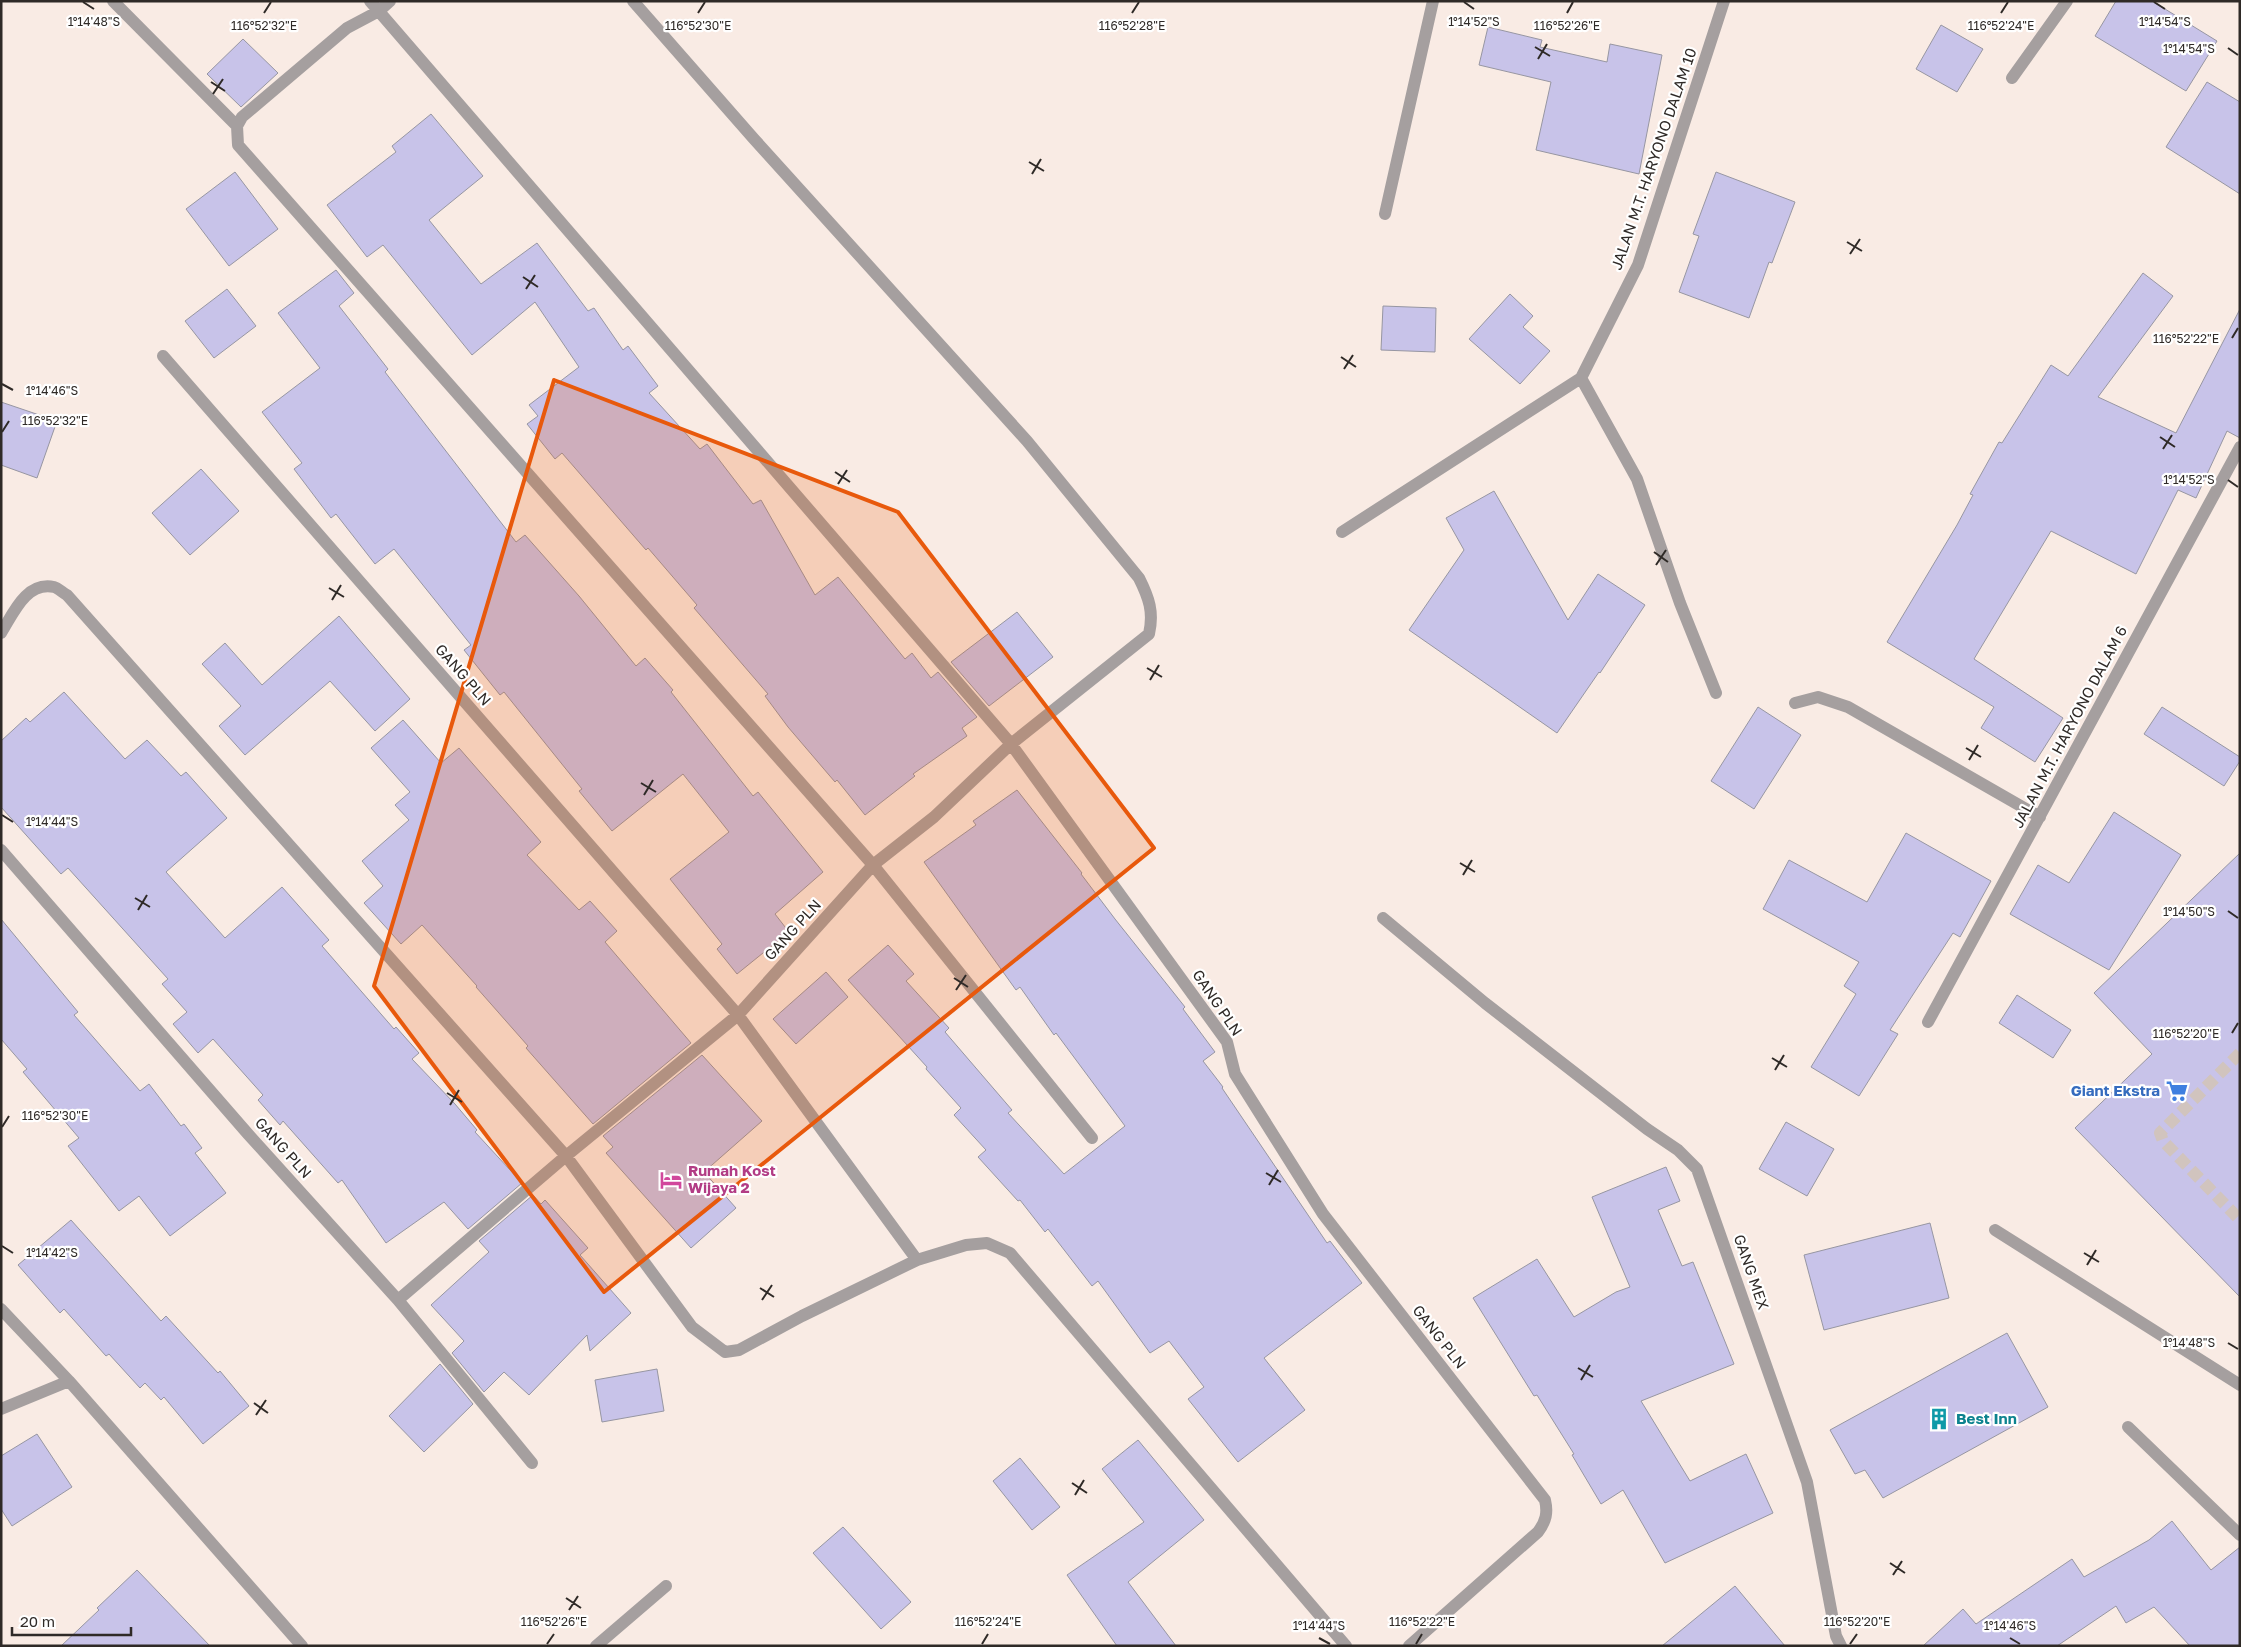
<svg xmlns="http://www.w3.org/2000/svg" width="2241" height="1647" viewBox="0 0 2241 1647" font-family="'Golos Text',sans-serif">
<style>
.building{fill:#c8c3e9;stroke:#9796a2}
.lines{fill:none;stroke-linecap:round;stroke-linejoin:round}
.minor-tunnel{stroke:#d1c4be;stroke-width:12;stroke-dasharray:12 6;stroke-linecap:butt}
.minor{stroke:#a59f9f;stroke-width:12}
.marked{fill:#e8590c;fill-opacity:0.2;stroke:#e8590c;stroke-width:4;stroke-linejoin:round}
.ticks{fill:none;stroke:#2f2a27;stroke-width:2}
.labels{text-anchor:middle;stroke-width:4.5;stroke-linejoin:round;paint-order:stroke}
.street-label{font-size:15px;fill:#2f2a27;stroke:#fff}
.shop-label{font-size:15px;font-weight:bold;fill:#366cbe;stroke:#fff;text-anchor:end}
.hotel-label{font-size:15px;font-weight:bold;fill:#b23c85;stroke:#fff;text-anchor:start}
.culture-label{font-size:15px;font-weight:bold;fill:#0d838f;stroke:#fff;text-anchor:start}
.ticks-label{font-size:12px;text-anchor:middle;fill:#2f2a27;stroke:#fff;stroke-width:4.5;stroke-linejoin:round;paint-order:stroke}
</style>
<rect width="100%" height="100%" fill="#f9ebe4"/>
<path class="building" d="M 2116,1 L 2152,1 L 2217,41 L 2186,91 L 2095,36 Z
M 1941,25 L 1983,49 L 1957,92 L 1916,69 Z
M 1488,27 L 1542,40 L 1540,47 L 1607,62 L 1610,44 L 1662,55 L 1639,174 L 1536,150 L 1551,82 L 1479,65 Z
M 243,39 L 278,73 L 241,107 L 207,74 Z
M 2207,82 L 2240,102 L 2240,194 L 2166,147 Z
M 431,114 L 483,176 L 429,220 L 481,284 L 537,243 L 588,311 L 594,308 L 623,350 L 628,346 L 658,386 L 649,393 L 700,449 L 707,444 L 753,504 L 761,500 L 815,595 L 838,577 L 905,659 L 912,653 L 931,678 L 938,672 L 977,717 L 962,728 L 967,736 L 913,774 L 915,776 L 865,815 L 837,780 L 835,782 L 788,727 L 765,696 L 768,694 L 694,608 L 697,605 L 648,548 L 646,550 L 562,453 L 555,459 L 527,424 L 538,416 L 529,405 L 579,367 L 535,302 L 472,355 L 383,245 L 367,257 L 327,205 L 396,152 L 392,146 Z
M 235,172 L 278,229 L 229,266 L 186,209 Z
M 1716,172 L 1795,202 L 1772,263 L 1769,262 L 1749,318 L 1679,292 L 1699,236 L 1693,234 Z
M 336,270 L 354,293 L 339,306 L 388,369 L 385,372 L 516,542 L 525,535 L 579,596 L 636,666 L 645,658 L 673,690 L 671,692 L 753,796 L 758,792 L 823,872 L 775,914 L 789,932 L 737,974 L 717,949 L 722,944 L 670,879 L 729,832 L 683,774 L 612,831 L 579,791 L 582,789 L 549,748 L 504,692 L 500,695 L 464,650 L 471,645 L 394,549 L 375,564 L 336,514 L 331,518 L 294,469 L 302,463 L 262,412 L 320,368 L 278,313 Z
M 2143,273 L 2173,296 L 2098,397 L 2176,433 L 2240,309 L 2240,438 L 2227,431 L 2196,498 L 2178,490 L 2136,574 L 2051,531 L 1974,659 L 2063,718 L 2035,762 L 1981,728 L 1994,707 L 1887,642 L 1957,525 L 1973,495 L 1970,494 L 1999,442 L 2002,443 L 2051,365 L 2068,376 Z
M 227,289 L 256,326 L 214,358 L 185,321 Z
M 1510,294 L 1533,316 L 1523,327 L 1550,351 L 1520,384 L 1469,339 Z
M 1383,306 L 1436,308 L 1435,352 L 1381,350 Z
M 1,402 L 57,421 L 37,478 L 1,465 Z
M 201,469 L 239,511 L 190,555 L 152,513 Z
M 1494,491 L 1568,620 L 1598,574 L 1645,605 L 1600,673 L 1599,672 L 1557,733 L 1409,630 L 1464,550 L 1446,518 Z
M 1017,612 L 1053,657 L 989,706 L 951,662 Z
M 339,616 L 410,699 L 375,731 L 330,681 L 245,755 L 219,726 L 241,706 L 202,664 L 225,643 L 262,685 Z
M 64,692 L 125,759 L 147,740 L 181,776 L 186,772 L 227,818 L 166,872 L 225,938 L 282,887 L 329,940 L 322,946 L 394,1029 L 396,1027 L 419,1053 L 412,1059 L 455,1104 L 477,1130 L 475,1132 L 522,1183 L 468,1229 L 444,1202 L 386,1243 L 342,1180 L 338,1183 L 283,1121 L 280,1125 L 258,1100 L 263,1095 L 213,1039 L 198,1053 L 173,1024 L 187,1012 L 162,984 L 168,979 L 68,868 L 61,874 L 1,807 L 1,741 L 26,718 L 30,722 Z
M 1758,707 L 1801,735 L 1754,809 L 1711,781 Z
M 2162,707 L 2240,757 L 2240,761 L 2224,786 L 2144,734 Z
M 403,720 L 441,763 L 459,748 L 541,842 L 527,855 L 579,910 L 590,901 L 617,931 L 605,942 L 691,1043 L 593,1124 L 526,1048 L 528,1046 L 476,987 L 477,986 L 422,925 L 401,944 L 364,903 L 383,886 L 362,861 L 409,820 L 395,805 L 410,792 L 371,748 Z
M 1017,790 L 1082,873 L 1081,874 L 1115,919 L 1185,1007 L 1183,1009 L 1215,1052 L 1203,1061 L 1223,1087 L 1222,1088 L 1327,1243 L 1330,1241 L 1362,1283 L 1264,1358 L 1305,1410 L 1238,1462 L 1188,1399 L 1204,1387 L 1169,1341 L 1150,1353 L 1098,1281 L 1092,1286 L 1048,1229 L 1045,1232 L 1020,1200 L 1018,1201 L 978,1157 L 986,1150 L 954,1115 L 961,1108 L 926,1069 L 927,1067 L 848,980 L 888,945 L 914,974 L 906,981 L 949,1028 L 945,1032 L 1012,1110 L 1008,1113 L 1064,1174 L 1125,1126 L 1056,1033 L 1054,1035 L 1020,987 L 1016,990 L 924,862 L 976,825 L 973,821 Z
M 2114,812 L 2181,855 L 2109,970 L 2010,914 L 2038,865 L 2069,883 Z
M 1906,833 L 1991,881 L 1960,937 L 1953,933 L 1890,1030 L 1898,1034 L 1859,1096 L 1811,1067 L 1856,994 L 1844,986 L 1859,962 L 1763,909 L 1789,860 L 1867,902 Z
M 2240,853 L 2240,1297 L 2075,1128 L 2152,1054 L 2094,993 Z
M 1,919 L 78,1012 L 74,1015 L 140,1091 L 149,1084 L 181,1126 L 184,1124 L 202,1148 L 195,1153 L 226,1193 L 170,1236 L 139,1196 L 119,1211 L 68,1146 L 79,1138 L 23,1072 L 27,1069 L 1,1039 Z
M 826,972 L 848,997 L 796,1044 L 773,1019 Z
M 2017,995 L 2071,1030 L 2053,1058 L 1999,1023 Z
M 702,1055 L 762,1121 L 704,1172 L 736,1208 L 691,1248 L 606,1153 L 613,1147 L 603,1136 Z
M 1786,1122 L 1834,1149 L 1807,1196 L 1759,1169 Z
M 1666,1167 L 1680,1201 L 1658,1210 L 1682,1266 L 1693,1262 L 1734,1364 L 1641,1401 L 1690,1481 L 1746,1454 L 1773,1513 L 1665,1563 L 1623,1490 L 1601,1504 L 1572,1455 L 1574,1454 L 1537,1395 L 1534,1396 L 1473,1298 L 1537,1259 L 1574,1317 L 1616,1292 L 1630,1287 L 1592,1197 Z
M 533,1195 L 541,1204 L 545,1200 L 588,1248 L 580,1255 L 631,1313 L 590,1351 L 587,1335 L 529,1395 L 504,1372 L 484,1392 L 452,1353 L 464,1341 L 431,1305 L 489,1252 L 479,1241 Z
M 71,1220 L 161,1321 L 166,1316 L 218,1373 L 220,1371 L 249,1406 L 203,1444 L 164,1397 L 161,1400 L 145,1383 L 140,1388 L 109,1354 L 106,1356 L 64,1309 L 60,1313 L 18,1265 Z
M 1930,1223 L 1949,1298 L 1824,1330 L 1804,1255 Z
M 2007,1333 L 2048,1407 L 1883,1498 L 1865,1470 L 1855,1474 L 1830,1430 Z
M 440,1364 L 473,1404 L 424,1452 L 389,1416 Z
M 657,1369 L 664,1411 L 602,1422 L 595,1380 Z
M 37,1434 L 72,1487 L 12,1526 L 1,1509 L 1,1456 Z
M 1138,1440 L 1204,1520 L 1128,1582 L 1176,1646 L 1117,1646 L 1067,1575 L 1144,1522 L 1102,1469 Z
M 1020,1458 L 1060,1507 L 1032,1530 L 993,1481 Z
M 2172,1521 L 2211,1570 L 2240,1547 L 2240,1646 L 2190,1646 L 2154,1607 L 2126,1623 L 2116,1606 L 2057,1646 L 1923,1646 L 1963,1609 L 1976,1624 L 2072,1559 L 2084,1577 L 2149,1540 Z
M 843,1527 L 911,1602 L 881,1629 L 813,1553 Z
M 137,1570 L 210,1646 L 61,1646 L 99,1610 L 97,1608 Z
M 1735,1586 L 1785,1646 L 1662,1646 Z"/>
<g class="lines">
<path class="minor-tunnel" d="M 2240,1053 L 2160,1133 L 2163,1141 L 2240,1220"/>
<path class="minor" d="M 113,1 L 237,126
M 370,1 L 1011,744 L 1227,1042 L 1235,1074 L 1323,1214 L 1545,1500 C 1548,1513 1546,1521 1538,1532 L 1409,1646
M 390,1 L 379,11 L 347,28 L 242,117 L 237,126 L 238,145 L 873,865 L 1092,1138
M 2012,78 L 2067,1
M 1385,214 L 1433,1
M 163,356 L 738,1015 L 917,1260
M 1581,378 L 1638,265 L 1724,1
M 1581,378 L 1637,479 L 1680,603 L 1716,693
M 1342,532 L 1581,378
M 1,633 C 13,614 26,581 54,587 C 58,588 63,593 67,595 L 566,1156 L 692,1327 L 725,1352 L 739,1350 L 802,1316 L 917,1260 L 966,1245 L 987,1243 L 1010,1253 L 1346,1646
M 1795,703 L 1818,697 L 1848,707 L 2040,817
M 1,850 L 248,1134 L 398,1300 L 566,1156 L 738,1015 L 873,865 L 934,817 L 1011,744 L 1149,634 C 1154,612 1149,598 1139,578 L 1027,441 L 754,139 L 633,1
M 1383,918 L 1485,1003 L 1647,1129 L 1678,1150 L 1697,1169 L 1807,1482 L 1836,1636 L 1841,1646
M 1928,1022 L 2240,447
M 1995,1230 L 2240,1385
M 398,1300 L 532,1463
M 1,1309 L 69,1381 L 302,1646
M 1,1409 L 69,1381
M 2128,1427 L 2240,1535
M 596,1646 L 666,1586"/>
</g>
<path class="marked" d="M 554,380 L 898,512 L 1154,848 L 604,1292 L 374,986 Z"/>
<path class="ticks" d="M 83,2 L 94,9M 1464,2 L 1474,9M 2154,2 L 2165,9M 264,13 L 271,2M 698,13 L 705,2M 1132,13 L 1139,2M 1567,13 L 1573,2M 2001,13 L 2008,2M 1535,47 L 1550,56M 2228,48 L 2238,55M 1538,59 L 1547,44M 211,82 L 225,91M 213,94 L 223,79M 1029,162 L 1044,171M 1032,174 L 1041,159M 1847,242 L 1862,251M 1850,254 L 1860,239M 523,277 L 538,287M 526,289 L 535,275M 2232,338 L 2238,328M 1341,357 L 1356,367M 1344,369 L 1353,355M 2,384 L 13,390M 2,432 L 9,421M 2160,437 L 2175,447M 2163,449 L 2172,435M 835,472 L 850,482M 2228,480 L 2238,487M 838,484 L 847,470M 1654,552 L 1668,562M 1656,565 L 1666,550M 329,588 L 344,597M 332,600 L 341,585M 1147,668 L 1162,677M 1150,680 L 1159,665M 1966,748 L 1981,757M 1969,760 L 1978,745M 641,783 L 656,792M 644,795 L 653,780M 2,815 L 13,822M 1460,863 L 1475,872M 1463,875 L 1472,860M 135,898 L 150,907M 138,910 L 147,895M 2228,911 L 2238,918M 954,978 L 968,987M 956,990 L 966,975M 2232,1033 L 2238,1023M 1772,1058 L 1787,1067M 1775,1070 L 1784,1055M 447,1093 L 462,1102M 450,1105 L 459,1090M 2,1127 L 9,1116M 1266,1173 L 1281,1182M 1269,1185 L 1278,1170M 2,1246 L 13,1253M 2084,1253 L 2099,1262M 2087,1265 L 2096,1250M 760,1288 L 774,1297M 762,1300 L 772,1285M 2228,1343 L 2238,1349M 1578,1368 L 1593,1377M 1581,1380 L 1590,1365M 254,1403 L 268,1413M 256,1415 L 266,1400M 1072,1483 L 1087,1493M 1075,1495 L 1084,1480M 1890,1563 L 1905,1573M 1893,1575 L 1902,1561M 566,1598 L 581,1608M 569,1610 L 578,1596M 1319,1638 L 1330,1644M 2010,1638 L 2020,1644M 547,1644 L 554,1634M 982,1644 L 988,1634M 1416,1644 L 1422,1634M 1850,1644 L 1857,1634"/>
<defs>
<g id="supermarket-bare" transform="scale(1.725)"><path d="M-6-5.5h2.5l.6 2H6L4.5 2H-2.5L-4.4-4H-6ZM-1.5 3.2a1.3 1.3 0 1 0 .1 0ZM3 3.2a1.3 1.3 0 1 0 .1 0Z" fill="#3f7fe0" stroke="#fff" stroke-width="2.5" paint-order="stroke"/></g>
<g id="hotel-bare" transform="scale(1.725)"><path d="M-6-4.5h1.5V1H6V5H4.5V3h-9V5H-6ZM-4 0a1.8 1.8 0 1 1 3.6 0ZM.5 0V-2.5h3Q6-2.5 6 0Z" fill="#d1479c" stroke="#fff" stroke-width="2.5" paint-order="stroke"/></g>
<g id="building-bare" transform="scale(1.725)"><path d="M-4-6H4V6H1V3H-1V6H-4ZM-2.5-4.3h1.7v1.8h-1.7ZM.8-4.3h1.7v1.8H.8ZM-2.5-1h1.7V.8h-1.7ZM.8-1h1.7V.8H.8Z" fill="#0f9aa8" stroke="#fff" stroke-width="2.5" paint-order="stroke"/></g>
</defs>
<g fill-rule="evenodd">
<use href="#supermarket-bare" x="2177" y="1091"/>
<use href="#hotel-bare" x="671" y="1180"/>
<use href="#building-bare" x="1939" y="1419"/>
</g>
<g class="labels">
<g class="street-label">
<text transform="translate(1654 159) rotate(-71)" y="5">JALAN M.T. HARYONO DALAM 10</text>
<text transform="translate(463 675) rotate(49)" y="5">GANG PLN</text>
<text transform="translate(2070 727) rotate(-62)" y="5">JALAN M.T. HARYONO DALAM 6</text>
<text transform="translate(793 930) rotate(-48)" y="5">GANG PLN</text>
<text transform="translate(1217 1003) rotate(56)" y="5">GANG PLN</text>
<text transform="translate(283 1148) rotate(48)" y="5">GANG PLN</text>
<text transform="translate(1751 1272) rotate(71)" y="5">GANG MEX</text>
<text transform="translate(1439 1337) rotate(52)" y="5">GANG PLN</text>
</g>
<g class="shop-label">
<text x="2160" y="1096">Giant Ekstra</text>
</g>
<g class="hotel-label">
<text x="688" y="1176">Rumah Kost<tspan x="688" dy="17">Wijaya 2</tspan></text>
</g>
<g class="culture-label">
<text x="1956" y="1424">Best Inn</text>
</g>
</g>
<g class="ticks-label">
<text x="94" y="26">1°14'48"S</text>
<text x="1474" y="26">1°14'52"S</text>
<text x="2165" y="26">1°14'54"S</text>
<text x="264" y="30">116°52'32"E</text>
<text x="698" y="30">116°52'30"E</text>
<text x="1132" y="30">116°52'28"E</text>
<text x="1567" y="30">116°52'26"E</text>
<text x="2001" y="30">116°52'24"E</text>
<text x="2189" y="53">1°14'54"S</text>
<text x="2186" y="343">116°52'22"E</text>
<text x="52" y="395">1°14'46"S</text>
<text x="55" y="425">116°52'32"E</text>
<text x="2189" y="484">1°14'52"S</text>
<text x="52" y="826">1°14'44"S</text>
<text x="2189" y="916">1°14'50"S</text>
<text x="2186" y="1038">116°52'20"E</text>
<text x="55" y="1120">116°52'30"E</text>
<text x="52" y="1257">1°14'42"S</text>
<text x="2189" y="1347">1°14'48"S</text>
<text x="554" y="1626">116°52'26"E</text>
<text x="988" y="1626">116°52'24"E</text>
<text x="1422" y="1626">116°52'22"E</text>
<text x="1857" y="1626">116°52'20"E</text>
<text x="1319" y="1630">1°14'44"S</text>
<text x="2010" y="1630">1°14'46"S</text>
</g>
<rect width="2241" height="1647" fill="none" stroke="#2f2a27" stroke-width="5"/>
<path d="M12 1627v8h119v-8" fill="none" stroke="#2f2a27" stroke-width="2.5"/>
<text x="20" y="1627" font-size="15" fill="#2f2a27" stroke="#ffffff" stroke-width="4" paint-order="stroke">20 m</text>
</svg>
